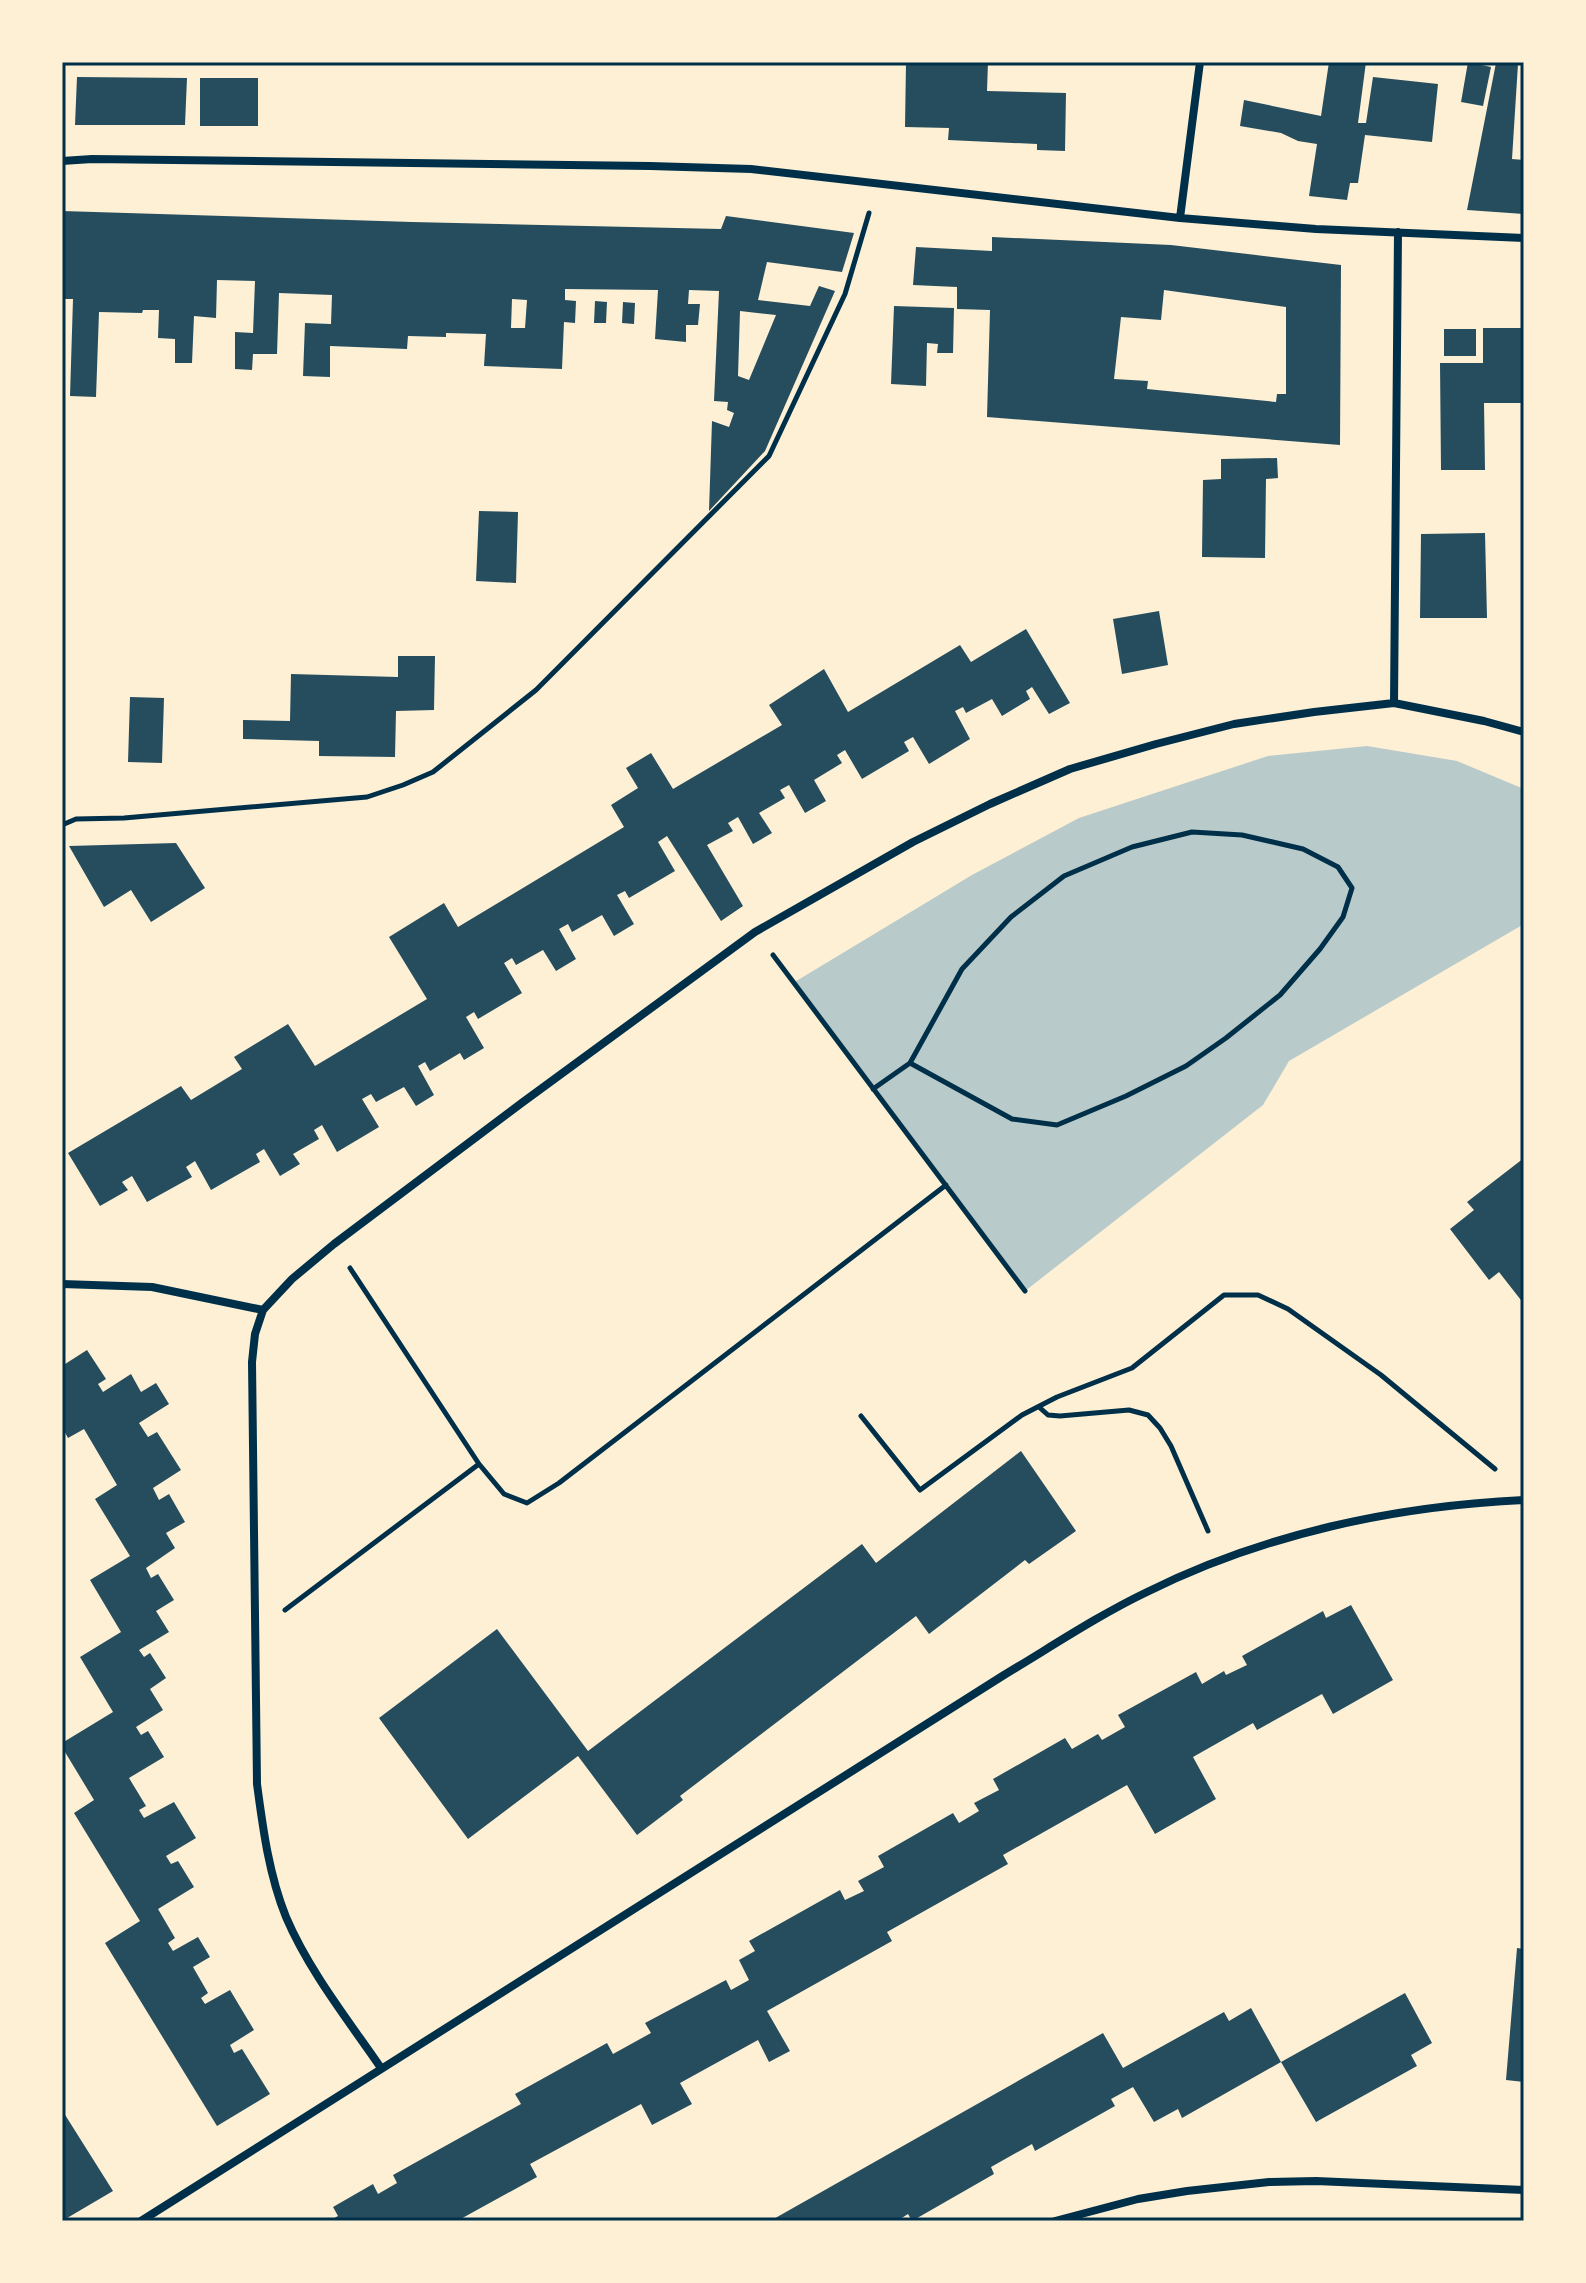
<svg xmlns="http://www.w3.org/2000/svg" width="1586" height="2283" viewBox="0 0 1586 2283" font-family="'Roboto Condensed',sans-serif">
<style>
.green{fill:#b9caca}
.building{fill:#264d5e;fill-rule:evenodd}
.lines{fill:none;stroke-linecap:round;stroke-linejoin:round}
.path{stroke:#003049;stroke-width:5}
.minor{stroke:#003049;stroke-width:8}
.neatline{fill:none;stroke:#003049;stroke-width:3}
</style>
<rect width="100%" height="100%" fill="#fdf0d5"/>
<path class="green" d="M 1367,746 L 1457,761 L 1524,789 L 1524,924 L 1289,1061 L 1263,1105 L 1025,1291 L 793,983 L 972,875 L 1079,818 L 1268,756 Z"/>
<path class="building" d="M 906,62 L 988,62 L 987,91 L 1066,93 L 1065,151 L 1037,150 L 1037,144 L 948,140 L 949,128 L 905,127 Z
M 1329,62 L 1366,62 L 1358,123 L 1366,123 L 1373,77 L 1438,84 L 1432,142 L 1365,135 L 1358,183 L 1350,183 L 1347,200 L 1309,196 L 1317,144 L 1298,141 L 1281,133 L 1240,126 L 1244,100 L 1321,116 Z
M 1468,62 L 1491,67 L 1483,106 L 1461,102 Z
M 1496,63 L 1518,64 L 1512,159 L 1524,160 L 1524,214 L 1467,210 Z
M 77,77 L 187,78 L 185,125 L 75,125 Z
M 200,78 L 258,78 L 258,126 L 200,126 Z
M 62,211 L 412,222 L 721,229 L 726,216 L 854,233 L 842,272 L 767,262 L 758,300 L 810,306 L 819,286 L 835,291 L 765,451 L 709,511 L 712,421 L 729,427 L 734,413 L 727,410 L 728,402 L 714,401 L 719,291 L 689,290 L 688,304 L 700,304 L 698,325 L 686,325 L 686,342 L 655,339 L 658,290 L 565,289 L 565,300 L 576,301 L 575,323 L 564,322 L 562,369 L 484,366 L 486,334 L 446,333 L 446,337 L 408,336 L 407,349 L 330,346 L 330,377 L 303,376 L 305,323 L 331,324 L 332,295 L 279,293 L 277,354 L 253,354 L 252,370 L 235,369 L 235,332 L 253,333 L 255,281 L 217,280 L 216,318 L 194,316 L 192,363 L 175,363 L 175,339 L 158,338 L 159,310 L 143,310 L 142,313 L 99,312 L 96,397 L 70,396 L 73,299 L 62,299 ZM 512,299 L 527,300 L 525,328 L 511,328 ZM 740,311 L 776,315 L 749,380 L 738,376 Z
M 992,237 L 1171,245 L 1341,265 L 1340,445 L 987,417 L 990,310 L 957,309 L 957,287 L 913,285 L 916,247 L 992,251 ZM 1164,290 L 1286,307 L 1286,394 L 1277,394 L 1276,402 L 1147,389 L 1148,381 L 1114,379 L 1121,317 L 1161,320 Z
M 595,301 L 607,302 L 606,323 L 594,323 Z
M 623,302 L 635,303 L 634,324 L 622,323 Z
M 894,306 L 954,308 L 953,353 L 937,353 L 938,344 L 927,343 L 926,386 L 891,384 Z
M 1483,328 L 1524,328 L 1524,403 L 1484,403 L 1485,470 L 1441,470 L 1440,363 L 1483,363 Z
M 1444,329 L 1476,329 L 1476,356 L 1444,356 Z
M 1277,458 L 1278,478 L 1266,479 L 1265,558 L 1202,557 L 1203,480 L 1221,479 L 1221,459 Z
M 479,511 L 518,512 L 516,583 L 476,581 Z
M 1485,533 L 1487,618 L 1420,618 L 1421,534 Z
M 1159,611 L 1168,665 L 1122,674 L 1113,619 Z
M 1026,629 L 1070,703 L 1049,714 L 1032,687 L 1026,691 L 1030,699 L 1002,716 L 992,699 L 966,713 L 963,707 L 955,711 L 970,739 L 929,764 L 913,737 L 904,742 L 909,751 L 862,779 L 845,750 L 837,755 L 842,763 L 814,780 L 826,801 L 805,813 L 789,785 L 780,790 L 785,798 L 759,813 L 772,833 L 753,844 L 738,817 L 728,823 L 733,831 L 707,845 L 743,906 L 721,921 L 667,836 L 658,842 L 675,871 L 629,898 L 625,891 L 617,895 L 634,924 L 614,936 L 602,915 L 572,932 L 568,924 L 559,929 L 576,959 L 556,971 L 543,950 L 516,965 L 512,958 L 504,963 L 522,993 L 478,1019 L 474,1012 L 466,1017 L 484,1048 L 464,1060 L 460,1053 L 430,1071 L 425,1062 L 418,1066 L 434,1095 L 416,1106 L 404,1087 L 376,1102 L 371,1094 L 362,1099 L 379,1127 L 337,1152 L 322,1125 L 314,1130 L 319,1139 L 293,1154 L 300,1164 L 280,1176 L 264,1149 L 256,1154 L 260,1162 L 211,1190 L 195,1161 L 186,1167 L 192,1177 L 147,1202 L 132,1176 L 122,1182 L 128,1190 L 100,1206 L 68,1153 L 181,1086 L 191,1100 L 242,1069 L 234,1057 L 288,1024 L 315,1066 L 427,999 L 389,937 L 444,903 L 458,927 L 624,827 L 611,805 L 638,788 L 626,768 L 651,753 L 673,789 L 782,725 L 769,705 L 824,669 L 848,712 L 960,645 L 971,662 Z
M 398,656 L 435,656 L 434,710 L 396,711 L 395,757 L 319,756 L 319,741 L 243,739 L 243,720 L 290,721 L 291,674 L 398,677 Z
M 130,697 L 164,698 L 162,763 L 128,762 Z
M 176,843 L 205,888 L 151,922 L 131,890 L 104,907 L 69,846 Z
M 1524,1158 L 1524,1304 L 1499,1272 L 1489,1280 L 1450,1229 L 1474,1210 L 1467,1202 Z
M 87,1350 L 106,1379 L 98,1384 L 103,1392 L 131,1374 L 141,1392 L 156,1383 L 169,1404 L 139,1423 L 148,1437 L 157,1432 L 181,1470 L 153,1488 L 159,1500 L 169,1494 L 185,1522 L 166,1533 L 175,1548 L 146,1568 L 151,1578 L 158,1574 L 174,1600 L 156,1611 L 169,1632 L 139,1650 L 144,1657 L 150,1653 L 166,1678 L 150,1689 L 163,1710 L 136,1727 L 141,1735 L 148,1731 L 164,1757 L 129,1778 L 146,1806 L 139,1810 L 144,1818 L 174,1802 L 196,1838 L 166,1856 L 171,1864 L 178,1861 L 194,1887 L 158,1909 L 175,1938 L 168,1943 L 173,1951 L 198,1937 L 210,1957 L 193,1967 L 208,1993 L 201,1998 L 205,2004 L 230,1990 L 254,2030 L 230,2045 L 234,2053 L 242,2049 L 270,2094 L 217,2126 L 105,1943 L 140,1921 L 74,1813 L 94,1800 L 62,1747 L 62,1743 L 113,1712 L 80,1657 L 121,1632 L 90,1580 L 130,1556 L 95,1499 L 117,1485 L 84,1429 L 68,1438 L 62,1427 L 62,1366 Z
M 1021,1451 L 1076,1531 L 1029,1564 L 1025,1560 L 929,1634 L 916,1616 L 680,1796 L 683,1800 L 637,1835 L 578,1756 L 468,1839 L 379,1718 L 497,1629 L 588,1751 L 862,1544 L 876,1563 Z
M 1351,1605 L 1393,1680 L 1333,1714 L 1322,1694 L 1257,1730 L 1253,1723 L 1193,1757 L 1216,1799 L 1155,1834 L 1127,1785 L 1003,1855 L 1008,1864 L 887,1932 L 892,1941 L 767,2011 L 790,2051 L 769,2062 L 758,2040 L 680,2083 L 692,2104 L 652,2125 L 641,2104 L 530,2164 L 537,2177 L 457,2221 L 329,2221 L 338,2216 L 333,2207 L 373,2184 L 378,2194 L 397,2183 L 393,2175 L 521,2104 L 515,2094 L 607,2043 L 613,2054 L 651,2033 L 645,2023 L 726,1980 L 731,1990 L 749,1980 L 739,1960 L 755,1951 L 749,1941 L 840,1890 L 845,1900 L 864,1891 L 858,1881 L 884,1867 L 878,1856 L 953,1813 L 959,1823 L 979,1811 L 974,1803 L 999,1790 L 993,1779 L 1065,1738 L 1072,1749 L 1098,1734 L 1102,1740 L 1125,1727 L 1118,1715 L 1196,1672 L 1202,1684 L 1224,1671 L 1226,1675 L 1247,1665 L 1242,1656 L 1323,1611 L 1326,1618 Z
M 1517,1948 L 1524,1949 L 1524,2082 L 1506,2080 Z
M 1405,1993 L 1432,2043 L 1411,2055 L 1417,2066 L 1316,2122 L 1281,2062 Z
M 1251,2008 L 1281,2062 L 1182,2118 L 1178,2109 L 1154,2122 L 1133,2087 L 1111,2099 L 1115,2106 L 1035,2151 L 1032,2144 L 991,2167 L 994,2174 L 912,2221 L 908,2214 L 897,2221 L 770,2221 L 1103,2033 L 1123,2068 L 1224,2012 L 1229,2021 Z
M 62,2110 L 113,2191 L 62,2221 Z"/>
<g class="lines">
<path class="path" d="M 62,825 L 76,819 L 124,818 L 367,797 L 403,785 L 433,772 L 536,690 L 769,456 L 845,294 L 869,213
M 773,955 L 1025,1291
M 873,1089 L 910,1063 L 962,969 L 1011,917 L 1064,876 L 1132,847 L 1192,832 L 1242,835 L 1303,849 L 1338,867 L 1352,888 L 1343,917 L 1320,949 L 1280,995 L 1226,1038 L 1186,1066 L 1126,1096 L 1057,1125 L 1012,1119 L 910,1063
M 350,1268 L 479,1464 L 504,1494 L 527,1503 L 559,1483 L 946,1185
M 1039,1407 L 1048,1415 L 1060,1416 L 1129,1410 L 1148,1415 L 1160,1428 L 1171,1446 L 1208,1531
M 861,1416 L 920,1490 L 1022,1415 L 1057,1397 L 1132,1368 L 1224,1295 L 1258,1295 L 1288,1309 L 1381,1375 L 1495,1469
M 285,1610 L 479,1464"/>
<path class="minor" d="M 62,161 L 92,159 L 650,166 L 751,169 L 1180,218 L 1316,229 L 1524,238
M 1180,218 L 1200,62
M 1394,703 L 1484,721 L 1524,732
M 62,1284 L 152,1287 L 263,1310 L 292,1279 L 334,1244 L 523,1102 L 755,932 L 913,842 L 990,804 L 1070,769 L 1156,744 L 1234,724 L 1314,712 L 1394,703 L 1398,232
M 263,1310 L 255,1334 L 252,1362 L 257,1784 C 263,1829 269,1875 286,1917 C 309,1971 348,2020 381,2068
M 141,2221 L 1004,1675 C 1051,1647 1097,1616 1147,1592 C 1263,1534 1395,1506 1524,1500
M 1055,2221 L 1138,2199 L 1187,2191 L 1269,2182 L 1316,2181 L 1524,2190"/>
</g>
<rect width="1586" height="2283" fill="none" stroke="#fdf0d5" stroke-width="128"/>
<rect x="64" y="64" width="1458" height="2155" class="neatline"/>
</svg>
